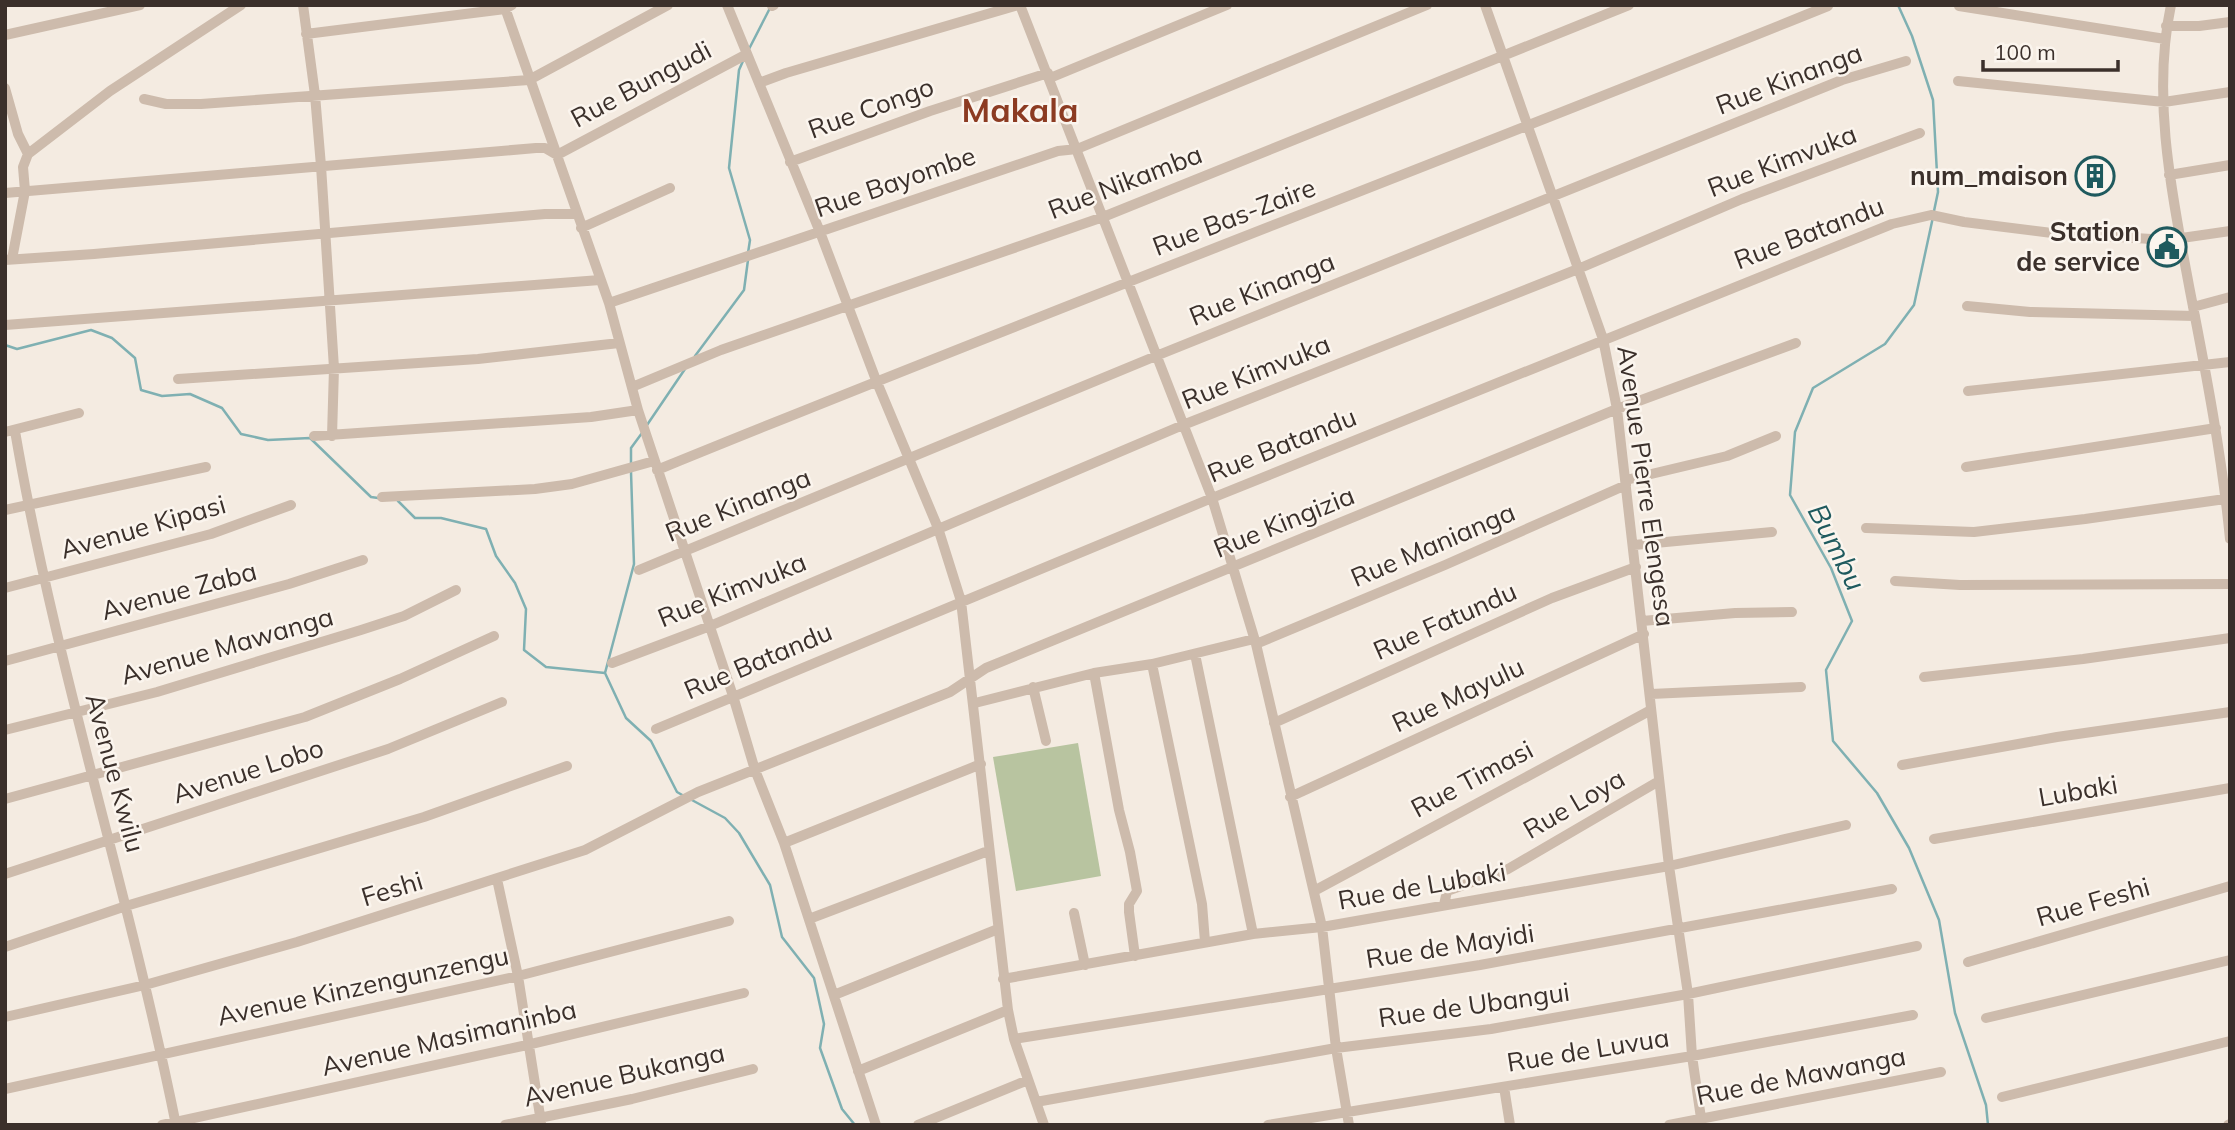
<svg xmlns="http://www.w3.org/2000/svg" width="2235" height="1130" viewBox="0 0 2235 1130" font-family="Mulish,sans-serif">
<style>
.green{fill:#b8c4a0}
.lines{fill:none;stroke-linecap:round;stroke-linejoin:round}
.stream{stroke:#7fb0b2;stroke-width:2.5}
.minor{stroke:#cdbbac;stroke-width:10}
.labels{text-anchor:middle;stroke-width:5;stroke-linejoin:round;paint-order:stroke}
.street-label{font-size:26px;fill:#3b302b;stroke:#fbf5ee}
.poi-label{font-size:26px;font-weight:bold;fill:#3b302b;stroke:#fbf5ee;text-anchor:end}
.water-label{font-size:28px;font-style:italic;fill:#1f5a5e;stroke:#fbf5ee}
.district-label{font-size:33px;font-weight:bold;fill:#8c3b22;stroke:#fbf5ee}
</style>
<rect width="100%" height="100%" fill="#f4ebe1"/>
<path class="green" d="M 1078,743 L 1101,876 L 1016,891 L 993,757 Z"/>
<g class="lines">
<path class="stream" d="M 1898,5 L 1912,36 L 1933,100 L 1938,192 L 1934,211
M 749,49 L 770,8
M 743,61 L 739,70 L 729,168 L 750,240 L 748,253
M 1933,217 L 1914,305 L 1885,344 L 1813,388 L 1795,432 L 1790,495 L 1831,568 L 1852,621 L 1826,670 L 1833,741 L 1877,793 L 1909,848 L 1939,920 L 1955,1013 L 1986,1105 L 1988,1125
M 5,345 L 17,349 L 91,330 L 112,338 L 135,358 L 141,390 L 162,396 L 190,394 L 222,408 L 241,434 L 268,440 L 310,438 L 371,497 L 378,498
M 695,356 L 744,290 L 748,260
M 647,425 L 685,369
M 631,465 L 631,448 L 642,433
M 631,472 L 634,564 L 605,673 L 626,718 L 651,741 L 677,792 L 684,796
M 398,501 L 415,518 L 441,518 L 486,529 L 496,556 L 515,583 L 526,609 L 524,650 L 546,667 L 605,673
M 690,799 L 725,818 L 739,833 L 770,885 L 782,937 L 814,978 L 824,1024 L 820,1048 L 842,1109 L 855,1125"/>
<path class="minor" d="M 303,5 L 315,95 L 321,166 L 334,368 L 332,436
M 504,5 L 609,303 L 638,410 L 733,696 L 755,770 L 784,843 L 876,1125
M 727,5 L 820,232 L 876,380 L 938,528 L 961,601 L 1008,1010 L 1014,1039 L 1044,1125
M 1020,5 L 1212,498 L 1256,644 L 1322,927 L 1336,1048 L 1349,1125
M 1485,5 L 1603,339 L 1617,409 L 1669,866 L 1688,994 L 1692,1056 L 1702,1125
M 2171,5 C 2151,99 2173,199 2190,291 C 2206,373 2222,456 2230,539
M 772,6 L 774,5
M 1959,6 L 2165,39
M 2166,26 L 2199,26 L 2230,22
M 306,34 L 505,9 L 512,5
M 5,35 L 140,5
M 1050,78 L 1227,5
M 1958,81 L 2164,102 L 2230,92
M 759,83 L 786,73 L 1018,5
M 5,88 L 18,134 L 28,154
M 144,99 L 166,104 L 201,104 L 529,80 L 668,5
M 790,162 L 930,111 L 1048,73
M 2169,175 L 2230,165
M 5,193 L 536,148 L 545,148 L 557,155 L 747,54
M 581,228 L 670,188
M 12,259 L 25,191 L 23,167 L 28,154 L 110,91 L 241,5
M 5,260 L 94,254 L 545,214 L 577,214
M 609,303 L 1058,151 L 1077,149 L 1427,5
M 1967,306 L 2030,312 L 2195,316
M 2193,307 L 2230,297
M 5,325 L 600,280
M 178,379 L 478,359 L 619,343
M 632,387 L 721,350 L 1103,217 L 1629,5
M 1968,391 L 2230,362
M 15,431 C 55,665 129,892 176,1125
M 5,432 L 79,413
M 314,436 L 591,417 L 638,410
M 1966,467 L 2216,428
M 657,470 C 1046,311 1439,163 1828,6
M 1626,480 L 1727,456 L 1776,436
M 382,497 L 535,489 L 572,484 L 654,461
M 5,510 L 206,467
M 1866,528 L 1974,532 L 2085,519 L 2225,499
M 1634,545 L 1772,532
M 639,570 L 1156,356 L 1842,80 L 1906,61
M 1895,581 L 1960,585 L 2230,584
M 5,588 L 211,534 L 291,505
M 1642,621 L 1735,613 L 1792,612
M 1256,644 L 1445,565 L 1626,485
M 1195,654 L 1253,934
M 5,661 L 289,584 L 363,560
M 612,663 L 710,626 L 1183,425 L 1578,269 L 1742,199 L 1920,133
M 1152,664 L 1202,904 L 1205,942
M 1094,673 L 1119,810 L 1130,852 L 1137,891 L 1129,904 L 1129,912 L 1135,956
M 1924,677 L 2083,659 L 2230,638
M 1033,687 L 1046,741
M 1651,694 L 1801,687
M 975,703 L 1094,673 L 1152,664 L 1254,639
M 1274,723 L 1552,598 L 1636,567
M 656,729 L 1212,498 L 1892,224 L 1931,215 L 1964,222 L 2052,233 L 2168,240 L 2230,231
M 5,730 L 157,692 L 361,630 L 404,616 L 456,590
M 1902,765 L 2057,737 L 2230,712
M 1290,797 L 1644,634
M 5,799 L 305,717 L 400,679 L 494,636
M 1934,839 L 2230,788
M 784,843 L 981,764
M 5,874 L 388,749 L 502,702
M 497,879 L 518,976 L 541,1122
M 1314,891 L 1651,710
M 1444,905 L 1447,891 L 1508,869 L 1659,781
M 1074,913 L 1085,965
M 809,919 L 988,851
M 5,947 L 126,906 L 424,817 L 567,766
M 1968,962 L 2230,886
M 1003,979 L 1253,934 L 1322,927 L 1669,866 L 1846,825
M 834,995 L 998,929
M 5,1017 L 145,985 L 297,942 L 585,850 L 698,792 L 950,692 L 986,668 L 1617,409 L 1796,343
M 1986,1018 L 2230,960
M 1014,1039 L 1480,965 L 1892,889
M 858,1071 L 1008,1010
M 1504,1087 L 1510,1125
M 5,1089 L 518,976 L 729,921
M 2002,1097 L 2230,1041
M 1036,1102 L 1336,1048 L 1491,1029 L 1688,994 L 1917,946
M 162,1125 L 527,1045 L 744,993
M 505,1125 L 632,1099 L 753,1069
M 918,1125 L 1028,1080
M 1268,1125 L 1692,1056 L 1913,1015
M 1669,1125 L 1941,1072
M 2228,1125 L 2230,1124"/>
</g>
<defs>
<g id="building-ring" transform="scale(2.0125)"><circle r="9.5" fill="#fbf5ee" stroke="#1f5a5e" stroke-width="1.5"/><path d="M-4-6H4V6H1V3H-1V6H-4ZM-2.5-4.3h1.7v1.8h-1.7ZM.8-4.3h1.7v1.8H.8ZM-2.5-1h1.7V.8h-1.7ZM.8-1h1.7V.8H.8Z" fill="#1f5a5e"/></g>
<g id="civic-ring" transform="scale(2.0125)"><circle r="9.5" fill="#fbf5ee" stroke="#1f5a5e" stroke-width="1.5"/><path d="M-.6-6.5H3V-4.5H.6V-3L4-1V1h2V6H-6V1h2V-1L-.6-3ZM-1.2 2.5V6h2.4V2.5Z" fill="#1f5a5e"/></g>
</defs>
<g fill-rule="evenodd">
<use href="#building-ring" x="2095" y="176"/>
<use href="#civic-ring" x="2167" y="247"/>
</g>
<g class="labels">
<g class="street-label">
<text transform="translate(1789 79) rotate(-21)" y="9">Rue Kinanga</text>
<text transform="translate(641 84) rotate(-28)" y="9">Rue Bungudi</text>
<text transform="translate(871 108) rotate(-20)" y="9">Rue Congo</text>
<text transform="translate(1782 161) rotate(-21)" y="9">Rue Kimvuka</text>
<text transform="translate(895 182) rotate(-19)" y="9">Rue Bayombe</text>
<text transform="translate(1125 182) rotate(-21)" y="9">Rue Nikamba</text>
<text transform="translate(1234 217) rotate(-21)" y="9">Rue Bas-Zaire</text>
<text transform="translate(1809 233) rotate(-21)" y="9">Rue Batandu</text>
<text transform="translate(1262 289) rotate(-22)" y="9">Rue Kinanga</text>
<text transform="translate(1256 372) rotate(-22)" y="9">Rue Kimvuka</text>
<text transform="translate(1282 445) rotate(-22)" y="9">Rue Batandu</text>
<text transform="translate(1646 486) rotate(82)" y="9">Avenue Pierre Elengesa</text>
<text transform="translate(738 505) rotate(-22)" y="9">Rue Kinanga</text>
<text transform="translate(1284 522) rotate(-22)" y="9">Rue Kingizia</text>
<text transform="translate(143 527) rotate(-16)" y="9">Avenue Kipasi</text>
<text transform="translate(1433 545) rotate(-23)" y="9">Rue Manianga</text>
<text transform="translate(732 590) rotate(-22)" y="9">Rue Kimvuka</text>
<text transform="translate(179 591) rotate(-15)" y="9">Avenue Zaba</text>
<text transform="translate(1445 621) rotate(-24)" y="9">Rue Fatundu</text>
<text transform="translate(227 646) rotate(-16)" y="9">Avenue Mawanga</text>
<text transform="translate(758 661) rotate(-23)" y="9">Rue Batandu</text>
<text transform="translate(1458 695) rotate(-25)" y="9">Rue Mayulu</text>
<text transform="translate(248 771) rotate(-18)" y="9">Avenue Lobo</text>
<text transform="translate(115 773) rotate(75)" y="9">Avenue Kwilu</text>
<text transform="translate(1472 779) rotate(-28)" y="9">Rue Timasi</text>
<text transform="translate(2078 791) rotate(-10)" y="9">Lubaki</text>
<text transform="translate(1574 804) rotate(-30)" y="9">Rue Loya</text>
<text transform="translate(1422 886) rotate(-10)" y="9">Rue de Lubaki</text>
<text transform="translate(392 889) rotate(-17)" y="9">Feshi</text>
<text transform="translate(2093 902) rotate(-16)" y="9">Rue Feshi</text>
<text transform="translate(1450 946) rotate(-9)" y="9">Rue de Mayidi</text>
<text transform="translate(363 986) rotate(-12)" y="9">Avenue Kinzengunzengu</text>
<text transform="translate(1474 1005) rotate(-8)" y="9">Rue de Ubangui</text>
<text transform="translate(449 1038) rotate(-13)" y="9">Avenue Masimaninba</text>
<text transform="translate(1588 1050) rotate(-9)" y="9">Rue de Luvua</text>
<text transform="translate(624 1075) rotate(-13)" y="9">Avenue Bukanga</text>
<text transform="translate(1801 1076) rotate(-11)" y="9">Rue de Mawanga</text>
</g>
<g class="poi-label">
<text x="2068" y="185">num_maison</text>
<text x="2140" y="241">Station<tspan x="2140" dy="30">de service</tspan></text>
</g>
<g class="water-label">
<text transform="translate(1837 547) rotate(63)" y="10">Bumbu</text>
</g>
<g class="district-label">
<text x="1020" y="122">Makala</text>
</g>
</g>
<rect width="2235" height="1130" fill="none" stroke="#3b302b" stroke-width="14"/>
<path d="M1983 60v10h135v-10" fill="none" stroke="#3b302b" stroke-width="3.5"/>
<text x="1994" y="60" font-size="21" fill="#3b302b" stroke="#fbf5ee" stroke-width="5" paint-order="stroke">100 m</text>
</svg>
